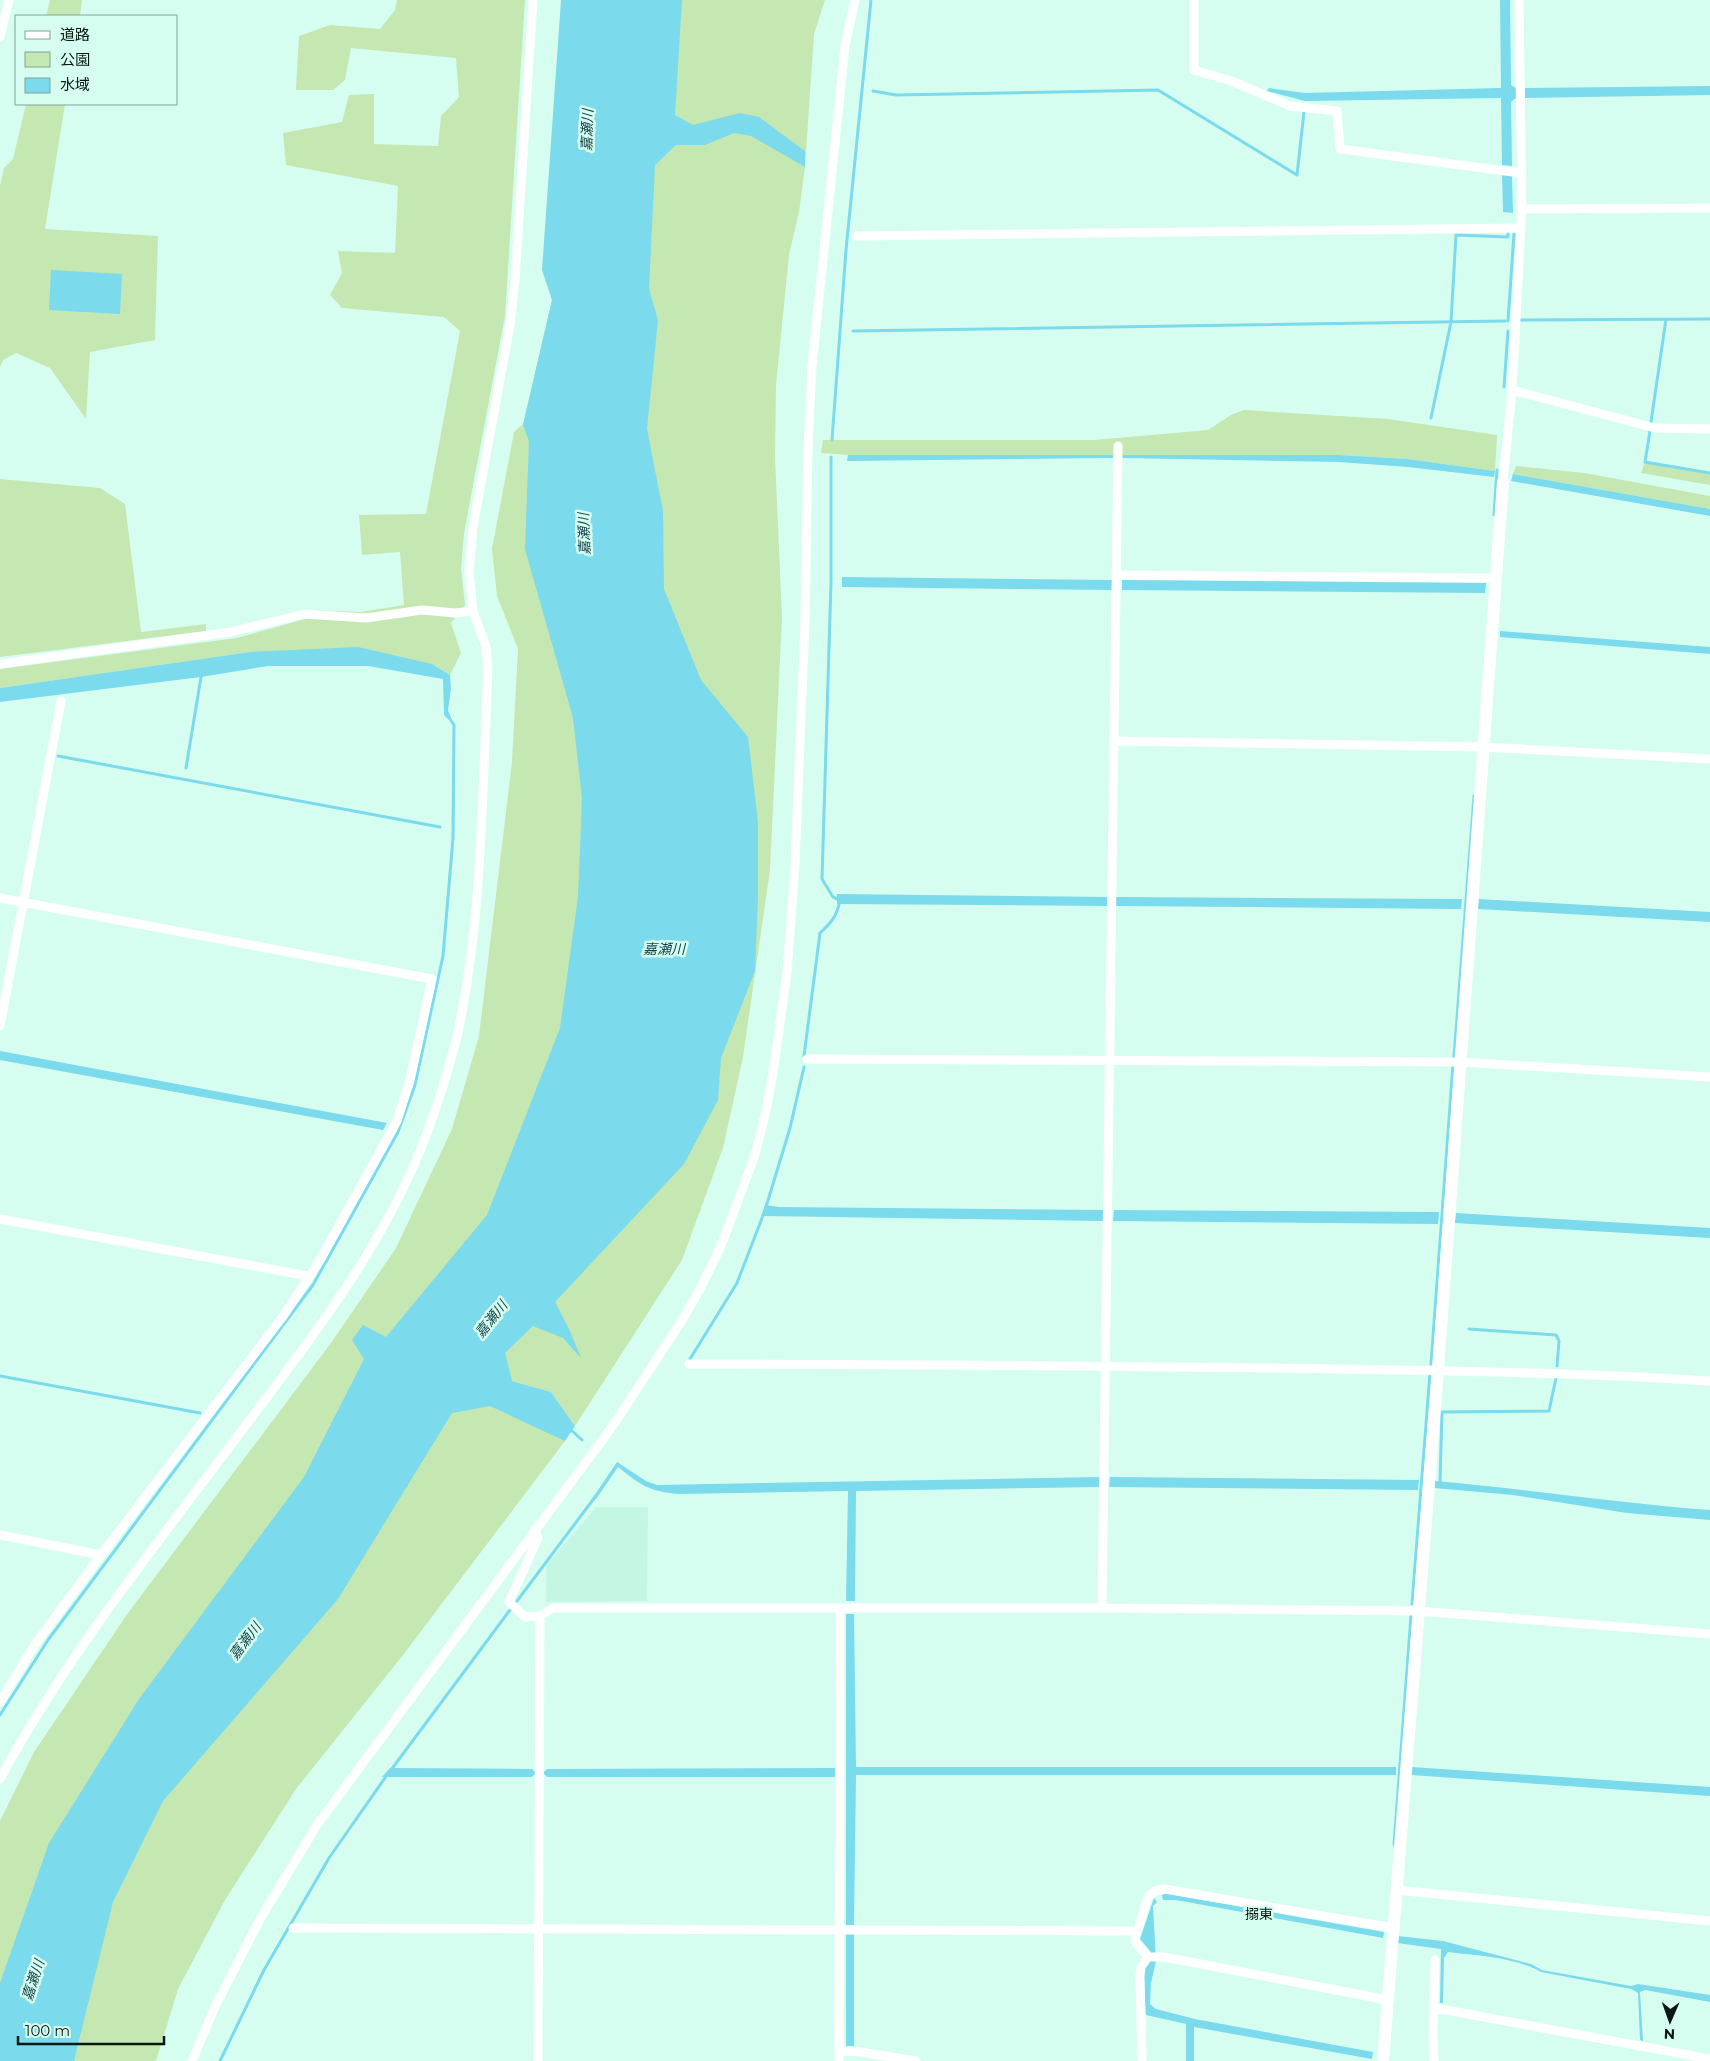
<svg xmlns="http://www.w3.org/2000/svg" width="1710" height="2061" viewBox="0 0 1710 2061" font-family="Montserrat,'Noto Sans JP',sans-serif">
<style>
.built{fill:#c4f6e4}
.green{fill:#c5e7b2}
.water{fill:#7bdaeb}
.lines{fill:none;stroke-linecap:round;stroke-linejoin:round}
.stream{stroke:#7bdaeb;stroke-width:3}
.street{stroke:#fff;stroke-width:9}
.secondary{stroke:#fff;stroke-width:12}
.labels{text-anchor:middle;stroke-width:5;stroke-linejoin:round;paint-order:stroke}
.water-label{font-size:14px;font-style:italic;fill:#17444b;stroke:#d6fef0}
.neighbourhood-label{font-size:14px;fill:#091813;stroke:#d6fef0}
</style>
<rect width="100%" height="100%" fill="#d6fef0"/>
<path class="built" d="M 596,1507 L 648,1507 L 647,1601 L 546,1602 L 546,1565 Z"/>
<path class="green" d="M 50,0 L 82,0 L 80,16 L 46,16 Z
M 397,0 L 525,0 L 505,316 L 464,533 L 461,569 L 465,605 L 451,623 L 461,653 L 450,675 L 432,664 L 250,652 L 0,688 L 0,669 L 237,638 L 305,619 L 310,610 L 361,612 L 404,605 L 400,552 L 362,555 L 359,515 L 426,514 L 460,331 L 444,317 L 342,308 L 330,295 L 342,273 L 338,251 L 395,253 L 398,186 L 286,165 L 283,133 L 342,122 L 349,95 L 374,94 L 374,144 L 438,146 L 441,116 L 459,97 L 456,58 L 351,48 L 345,80 L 333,90 L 296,90 L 299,36 L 330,25 L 380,29 L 395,10 Z
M 647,0 L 825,0 L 814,34 L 805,167 L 799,212 L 789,255 L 776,385 L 775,458 L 782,617 L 770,870 L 743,1057 L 723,1148 L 682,1260 L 575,1426 L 551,1392 L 512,1381 L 491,1354 L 543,1300 L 632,586 Z
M 26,104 L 65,104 L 45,229 L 158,236 L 155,340 L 90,352 L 86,419 L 50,368 L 16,353 L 3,360 L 0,367 L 0,186 L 4,168 L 13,159 Z
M 552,300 L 663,977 L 380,1365 L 0,2023 L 0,1821 L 34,1752 L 128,1613 L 331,1343 L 396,1248 L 452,1129 L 479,1036 L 512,762 L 518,649 L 497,596 L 492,549 L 514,432 L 523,424 Z
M 1244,410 L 1388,419 L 1497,435 L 1495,471 L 1407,459 L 1339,455 L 848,455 L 821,453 L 823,440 L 1094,440 L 1208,430 L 1231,415 Z
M 1645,462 L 1710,473 L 1710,485 L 1641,473 Z
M 1516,466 L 1584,473 L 1710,496 L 1710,509 L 1513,474 Z
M 0,479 L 100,488 L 125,504 L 141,632 L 206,624 L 206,631 L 0,657 Z
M 453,1396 L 485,1397 L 550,1426 L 565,1441 L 403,1655 L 296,1789 L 225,1900 L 178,1989 L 156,2061 L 60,2061 L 104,1897 L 163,1787 Z"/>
<path class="water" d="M 561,0 L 682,0 L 675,115 L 693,125 L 740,113 L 759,117 L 805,151 L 805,167 L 751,136 L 734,133 L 705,145 L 676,145 L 655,165 L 649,289 L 658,320 L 647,429 L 663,511 L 664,589 L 701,680 L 748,737 L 758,822 L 758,897 L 755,971 L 721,1058 L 718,1100 L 684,1164 L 555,1302 L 569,1329 L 581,1358 L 563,1338 L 533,1326 L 505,1353 L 512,1381 L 551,1392 L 575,1426 L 565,1441 L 490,1406 L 452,1413 L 338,1599 L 163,1801 L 113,1902 L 74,2061 L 0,2061 L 0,1983 L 49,1843 L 139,1699 L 304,1477 L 364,1359 L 352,1340 L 363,1325 L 386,1337 L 487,1215 L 560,1028 L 578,897 L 582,798 L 573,718 L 525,549 L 529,441 L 523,425 L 552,300 L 542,270 Z
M 1500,0 L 1510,0 L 1511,85 L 1516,88 L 1516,98 L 1511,102 L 1512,166 L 1502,165 L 1501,98 L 1305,101 L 1267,91 L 1269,88 L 1305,93 L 1501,88 Z
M 1710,86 L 1710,95 L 1525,98 L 1525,88 Z
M 1502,174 L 1512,175 L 1513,213 L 1503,212 Z
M 51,270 L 122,274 L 120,314 L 49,310 Z
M 848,455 L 1113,455 L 1113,458 L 847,461 Z
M 1123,455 L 1339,455 L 1407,459 L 1495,471 L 1494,477 L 1408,467 L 1339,462 L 1122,458 Z
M 1513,474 L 1710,509 L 1710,516 L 1511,481 Z
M 842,577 L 1112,580 L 1112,590 L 842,587 Z
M 1122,580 L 1486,583 L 1485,593 L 1122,590 Z
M 1500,631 L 1710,647 L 1710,654 L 1500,637 Z
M 358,647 L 432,664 L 450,675 L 451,689 L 448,710 L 454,725 L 444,715 L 443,679 L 368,666 L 268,666 L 201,677 L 0,702 L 0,688 L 250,652 Z
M 837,894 L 1108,897 L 1108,906 L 837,904 Z
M 1116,897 L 1462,899 L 1461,909 L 1116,906 Z
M 1479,899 L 1710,912 L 1710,922 L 1478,909 Z
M 0,1051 L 387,1123 L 383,1130 L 0,1060 Z
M 765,1205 L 779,1207 L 1104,1210 L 1104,1221 L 761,1216 Z
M 1114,1210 L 1439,1212 L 1438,1224 L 1113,1221 Z
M 1456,1213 L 1710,1228 L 1710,1238 L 1455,1223 Z
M 617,1462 L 646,1481 L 657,1485 L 1100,1477 L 1099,1487 L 856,1491 L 855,1601 L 846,1601 L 848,1491 L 678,1494 C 648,1491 641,1485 618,1467 L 596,1499 L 594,1496 Z
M 1110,1477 L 1419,1480 L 1418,1490 L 1109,1487 Z
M 1435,1481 C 1527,1489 1618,1503 1710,1510 L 1710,1520 L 1627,1513 L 1513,1495 L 1434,1488 Z
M 846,1614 L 854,1614 L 856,1767 L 1396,1767 L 1396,1775 L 856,1775 L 854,1925 L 846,1925 Z
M 1412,1767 L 1710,1787 L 1710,1796 L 1411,1775 Z
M 390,1768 L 532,1769 L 536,1773 L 532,1777 L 382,1777 Z
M 836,1768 L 836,1777 L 547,1777 L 543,1773 L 547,1769 Z
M 1169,1892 L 1174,1895 L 1384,1932 L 1383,1938 L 1176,1900 L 1163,1900 L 1162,1895 Z
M 1154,1898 L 1157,1902 L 1153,1906 L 1156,1961 L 1151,1983 L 1150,2004 L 1156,2009 L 1195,2019 L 1373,2052 L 1372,2059 L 1194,2027 L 1194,2061 L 1186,2061 L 1186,2024 L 1146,2015 C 1145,2001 1141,1981 1145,1967 C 1147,1961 1150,1959 1151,1952 L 1140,1939 Z
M 846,1933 L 854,1934 L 854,2046 L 846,2046 Z
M 1398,1936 L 1443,1941 L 1531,1964 L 1542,1970 L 1631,1986 L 1638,1984 L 1710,1995 L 1710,2002 L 1645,1990 L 1640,1992 L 1643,2041 L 1640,2040 L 1638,1993 L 1631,1989 L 1541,1972 C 1514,1957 1479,1956 1448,1952 L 1444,1958 L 1443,2003 L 1440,2003 L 1441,1949 L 1397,1943 Z"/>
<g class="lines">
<path class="stream" d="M 873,91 L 896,95 L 1158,90 L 1297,175 L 1304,112
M 1521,320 L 1710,319
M 1508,321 L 1514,233
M 853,331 L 1505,321
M 1504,387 L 1508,331
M 1431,418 L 1451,322 L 1456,235 L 1508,237 L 1508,232
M 1651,422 L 1666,319
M 1650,431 L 1645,462 L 1710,473
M 832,440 L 846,250 L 871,0
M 1494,515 L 1497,470
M 58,756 L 440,827
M 186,768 L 201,677
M 804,1056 L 820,933 C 832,922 837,916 840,900 L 833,897 L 822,879 L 831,582 L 831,457
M 1454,1057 L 1474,796
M 766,1207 L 790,1128 L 804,1067
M 1469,1329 L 1556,1335 L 1559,1341 L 1557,1366
M 690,1359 L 737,1283 L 764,1213
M 1431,1364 L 1453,1065
M 0,1376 L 200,1413
M 570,1429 L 582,1440
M 1440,1482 L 1442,1412 L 1549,1411 L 1556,1378
M 517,1601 L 595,1497
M 1412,1604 L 1430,1373
M 0,1715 L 48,1640 L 313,1285 L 398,1132 L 415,1085 L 443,956 L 453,838 L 454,725 L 452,722
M 391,1770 L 510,1610
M 1394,1845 L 1411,1616
M 220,2061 L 264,1970 L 329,1858 L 387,1775"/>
<path class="street" d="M 1194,0 L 1194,70 L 1234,82 L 1290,106 L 1337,111 L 1340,149 L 1520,173
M 0,37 L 9,0
M 1522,209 L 1710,208
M 857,236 L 1520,228
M 1512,390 L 1655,428 L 1710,429
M 1503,482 L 1512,390 L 1522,209 L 1519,0
M 1117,575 L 1496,578
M 0,664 L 231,632 L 304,614 L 366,618 L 422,610 L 455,613 L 473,611
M 1115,741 L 1483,747 L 1710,759
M 0,898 L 432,979 L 410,1080 L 397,1121 L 320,1260 L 284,1315 L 101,1555 L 34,1646 L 0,1702
M 0,1026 L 61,701
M 807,1059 L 1461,1062 L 1710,1077
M 0,1219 L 308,1276
M 689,1364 C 882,1365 1076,1365 1269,1368 C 1416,1370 1563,1372 1710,1381
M 535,1529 L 538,1538 L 509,1602 L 525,1617 L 540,1616 L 553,1608 L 1102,1608 L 1418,1611 L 1710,1634
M 0,1535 L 101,1555
M 1102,1608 L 1118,446
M 0,1779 C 69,1652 160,1540 246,1425 C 315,1334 387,1241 427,1133 C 439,1100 450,1066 458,1032 C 483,914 482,790 488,670 L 486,647 L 473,611 L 469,572 L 473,527 L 510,325 L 515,279 L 533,0
M 1396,1890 L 1710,1921
M 293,1928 L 1136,1931
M 1388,2000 L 1164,1957 L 1148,1957 L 1136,1943 L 1135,1938 L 1148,1897 L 1155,1891 L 1165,1889 L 1393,1928
M 1435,2008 L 1710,2059
M 839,2051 L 861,2052 L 916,2061
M 192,2061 L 214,2009 L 259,1921 L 317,1825 L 612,1427 L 681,1322 L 700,1289 L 721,1246 L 755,1155 L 767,1107 L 774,1066 L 787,973 L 795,865 L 805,622 L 808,449 L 812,366 L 845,46 L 855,0
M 538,2061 L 540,1616
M 839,2061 L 840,1609
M 1142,2061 L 1140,1976 L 1141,1967 L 1148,1957
M 1434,2061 L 1433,2035 L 1435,1960"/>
<path class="secondary" d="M 1383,2061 L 1438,1370 L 1503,482"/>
</g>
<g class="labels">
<g class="water-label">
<text transform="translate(587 130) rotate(-88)" y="5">嘉瀬川</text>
<text transform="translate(584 534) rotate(-92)" y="5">嘉瀬川</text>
<text x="664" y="954">嘉瀬川</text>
<text transform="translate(491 1319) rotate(-51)" y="5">嘉瀬川</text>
<text transform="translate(245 1641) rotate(-53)" y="5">嘉瀬川</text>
<text transform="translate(33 1980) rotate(-72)" y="5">嘉瀬川</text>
</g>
<g class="neighbourhood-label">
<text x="1259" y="1919">搦東</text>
</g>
</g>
<rect x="15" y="15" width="162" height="90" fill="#d6fef0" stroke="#84a298"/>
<rect x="25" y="31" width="25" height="8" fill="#ffffff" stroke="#84a298"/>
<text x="60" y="40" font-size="15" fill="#091813">道路</text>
<rect x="25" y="52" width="25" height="15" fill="#c5e7b2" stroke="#84a298"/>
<text x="60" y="65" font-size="15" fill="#091813">公園</text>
<rect x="25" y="78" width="25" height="15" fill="#7bdaeb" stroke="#84a298"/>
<text x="60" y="90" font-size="15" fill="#091813">水域</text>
<g transform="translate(1670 2021) rotate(182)" stroke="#d6fef0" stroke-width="4" paint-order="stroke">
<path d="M0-4L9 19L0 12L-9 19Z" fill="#091813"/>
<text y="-8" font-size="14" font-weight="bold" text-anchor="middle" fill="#091813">N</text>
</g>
<path d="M18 2036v8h146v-8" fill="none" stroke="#091813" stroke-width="2.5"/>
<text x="25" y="2036" font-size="15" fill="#091813" stroke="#d6fef0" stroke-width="4" paint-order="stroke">100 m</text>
</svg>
